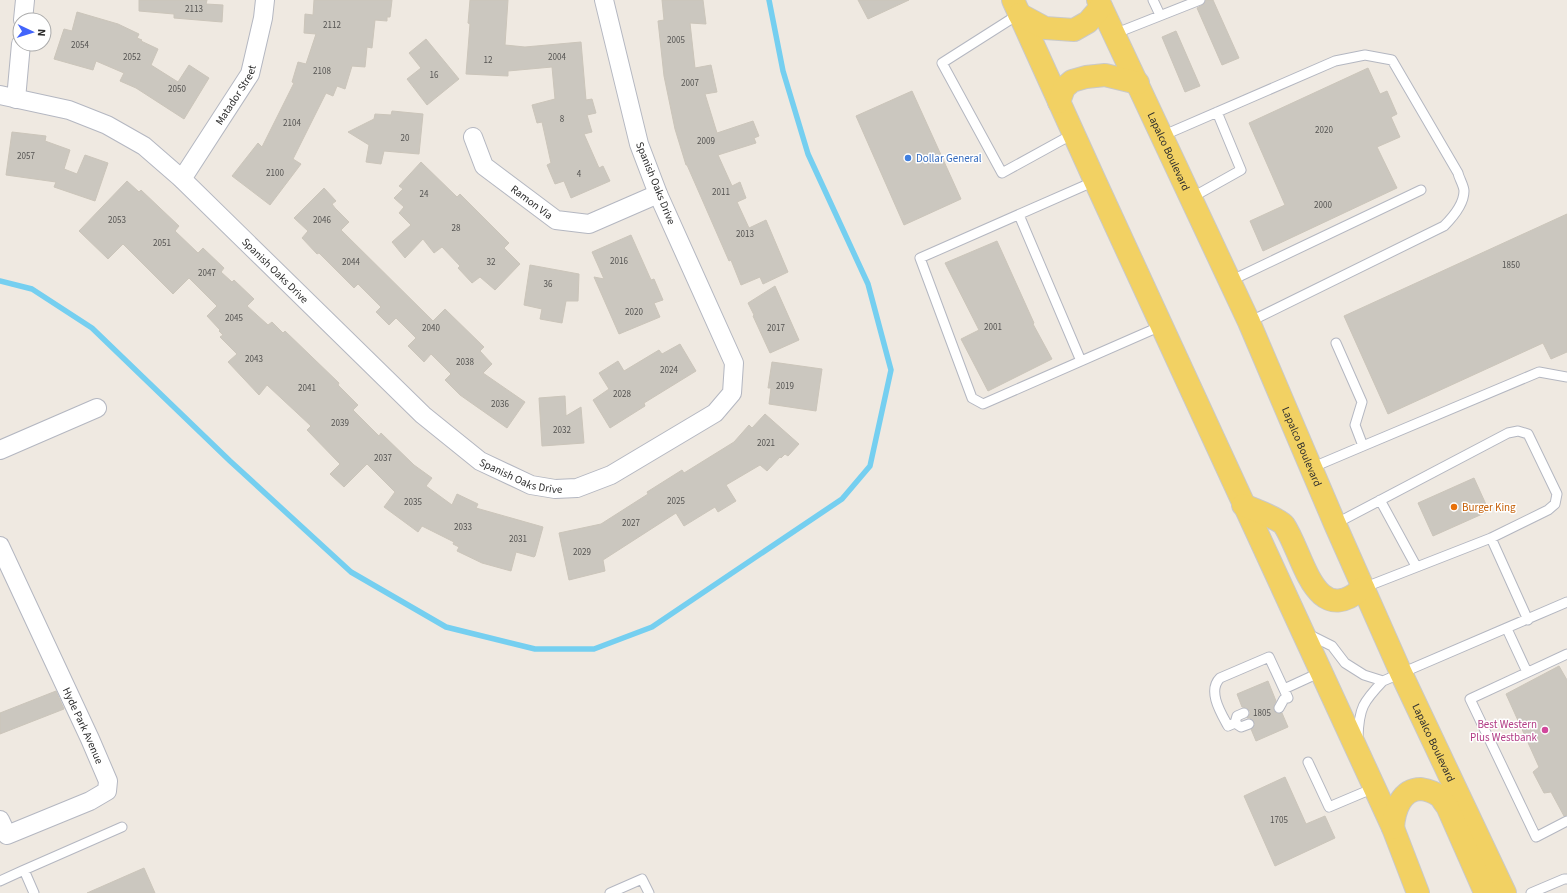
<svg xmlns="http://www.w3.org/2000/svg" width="1567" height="893" viewBox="0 0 1567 893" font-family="'Source Sans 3',sans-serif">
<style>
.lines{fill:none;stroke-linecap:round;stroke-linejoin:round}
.stream{stroke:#75cff0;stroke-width:5.5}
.building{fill:#cbc7bf;stroke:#cbc5ba}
.service-casing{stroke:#b4b7c1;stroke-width:11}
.minor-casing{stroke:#b4b7c1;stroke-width:20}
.primary-casing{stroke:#c9c9c9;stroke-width:24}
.service{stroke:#fff;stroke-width:9}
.minor{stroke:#fff;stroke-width:18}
.primary{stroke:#f2d163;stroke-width:22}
.shop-dot{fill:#3f7fe0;stroke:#fff;stroke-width:1.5}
.food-dot{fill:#e8710a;stroke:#fff;stroke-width:1.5}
.hotel-dot{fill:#d1479c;stroke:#fff;stroke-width:1.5}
.labels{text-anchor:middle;stroke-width:3;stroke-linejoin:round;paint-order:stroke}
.number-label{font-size:9px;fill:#555452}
.street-label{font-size:11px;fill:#2e2e2e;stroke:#fff}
.shop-label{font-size:11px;fill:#366cbe;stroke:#fff;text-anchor:start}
.food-label{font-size:11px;fill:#c56008;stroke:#fff;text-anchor:start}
.hotel-label{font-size:11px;fill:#b23c85;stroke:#fff;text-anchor:end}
</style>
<rect width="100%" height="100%" fill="#efe9e1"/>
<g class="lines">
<path class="stream" d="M 0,281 L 32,289 L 92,328 L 230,461 L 351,572 L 446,627 L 535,649 L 594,649 L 652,627 L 842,499 L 870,466 L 891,370 L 868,284 L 808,154 L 783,71 L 769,0"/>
</g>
<path class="building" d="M 139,0 L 207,0 L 206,4 L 223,5 L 222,22 L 174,18 L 174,14 L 139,11 Z
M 314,0 L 392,0 L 390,17 L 387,17 L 387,21 L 375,20 L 372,48 L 367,47 L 365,67 L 352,66 L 345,89 L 337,86 L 333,96 L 326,93 L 293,159 L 301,164 L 270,205 L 232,176 L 258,143 L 262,147 L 294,83 L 292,82 L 298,62 L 306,64 L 316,34 L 304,33 L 305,14 L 313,15 Z
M 470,0 L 508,0 L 505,45 L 525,47 L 581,42 L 586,100 L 592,99 L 596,113 L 587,115 L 592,132 L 584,134 L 599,168 L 603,166 L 610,181 L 571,198 L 564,181 L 555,184 L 547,165 L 551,163 L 542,122 L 537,123 L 532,105 L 555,99 L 552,67 L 508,71 L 508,76 L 466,74 L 470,24 L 468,23 Z
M 662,0 L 703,0 L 706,24 L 690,23 L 695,68 L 711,65 L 717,92 L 705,94 L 717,133 L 753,121 L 759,136 L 754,138 L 756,143 L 718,155 L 732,186 L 740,182 L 746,198 L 737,202 L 749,228 L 766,220 L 788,272 L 763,284 L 760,277 L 741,285 L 731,260 L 729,261 L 687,165 L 686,165 L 675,129 L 664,76 L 658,21 L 664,20 Z
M 858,0 L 909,0 L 868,19 Z
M 1206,0 L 1213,0 L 1239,58 L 1222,65 L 1197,8 L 1204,4 Z
M 77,12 L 118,24 L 139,34 L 137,38 L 142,40 L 141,41 L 158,49 L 151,65 L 178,82 L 189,65 L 209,78 L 184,119 L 136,88 L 120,81 L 124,73 L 96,61 L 93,70 L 54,59 L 64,29 L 72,31 Z
M 1176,31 L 1200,86 L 1185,92 L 1162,37 Z
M 426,39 L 459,79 L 427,105 L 407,79 L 421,68 L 409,53 Z
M 1368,68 L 1380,94 L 1387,91 L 1397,114 L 1391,117 L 1400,137 L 1377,147 L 1397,188 L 1263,251 L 1250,221 L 1285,205 L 1249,123 Z
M 912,91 L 961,199 L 904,225 L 856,116 Z
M 392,111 L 423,114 L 419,154 L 384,151 L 381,164 L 366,162 L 369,145 L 348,132 L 374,119 L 375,114 L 391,115 Z
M 12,132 L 46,136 L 45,141 L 70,150 L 64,169 L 77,174 L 85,155 L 108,163 L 95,201 L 54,187 L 56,182 L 6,175 Z
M 421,162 L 457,197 L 460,194 L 509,243 L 504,248 L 520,264 L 495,290 L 480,277 L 472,283 L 458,268 L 460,266 L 442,247 L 434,253 L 423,239 L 405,258 L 392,242 L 411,225 L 399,213 L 404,207 L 394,198 L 403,189 L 399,186 Z
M 127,181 L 139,192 L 141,190 L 179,226 L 175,231 L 198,253 L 203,248 L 224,268 L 221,272 L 232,282 L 234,280 L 254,299 L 247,306 L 268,325 L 272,322 L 283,333 L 285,331 L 339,383 L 338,385 L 358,405 L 353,410 L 379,436 L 381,433 L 414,465 L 432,478 L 426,486 L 452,505 L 457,494 L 478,504 L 476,508 L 543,527 L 535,556 L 534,557 L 516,552 L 511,571 L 482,563 L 457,551 L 459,547 L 453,544 L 454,542 L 422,526 L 418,532 L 384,507 L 395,492 L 367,464 L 344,487 L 330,474 L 340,464 L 307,430 L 311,426 L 267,385 L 259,395 L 228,362 L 237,354 L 220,337 L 223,335 L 219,331 L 220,330 L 207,316 L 217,306 L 189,278 L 173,294 L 123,244 L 108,259 L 79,231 Z
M 324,188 L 336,201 L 332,204 L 335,208 L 349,222 L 341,230 L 433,321 L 445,309 L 484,347 L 480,351 L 492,364 L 483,373 L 525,402 L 507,428 L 460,395 L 445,380 L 451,374 L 431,354 L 424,362 L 408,346 L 416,338 L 396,318 L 389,325 L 376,312 L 381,307 L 358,284 L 354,288 L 319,253 L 317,254 L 302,238 L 308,231 L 294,218 Z
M 1567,214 L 1567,352 L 1551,359 L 1543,343 L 1388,414 L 1344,316 Z
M 631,235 L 651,280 L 654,279 L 663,300 L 654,303 L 660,317 L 619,334 L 594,277 L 604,279 L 592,252 Z
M 997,241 L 1034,323 L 1033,324 L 1052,359 L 988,391 L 961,339 L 979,330 L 945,263 Z
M 530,265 L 579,274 L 578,301 L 566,301 L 562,323 L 540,319 L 542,309 L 524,305 Z
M 775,286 L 799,340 L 770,353 L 753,316 L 754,315 L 748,303 Z
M 680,344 L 696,371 L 644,403 L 645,406 L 610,428 L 593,400 L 609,389 L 599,373 L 618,361 L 624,371 L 659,350 L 662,354 Z
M 772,362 L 822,369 L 816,411 L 769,404 L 771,388 L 768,388 Z
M 565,396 L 566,416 L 581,407 L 584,443 L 542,446 L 539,398 Z
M 765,414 L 799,444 L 788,456 L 785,454 L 781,458 L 780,457 L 767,471 L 760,465 L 726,485 L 736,501 L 718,512 L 715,507 L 684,526 L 676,513 L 603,560 L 605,571 L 569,580 L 559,533 L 601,524 L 648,494 L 647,492 L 682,470 L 684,473 L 734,442 L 749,425 L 752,428 Z
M 1474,478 L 1489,511 L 1433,536 L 1418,503 Z
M 1559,666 L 1567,680 L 1567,815 L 1564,816 L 1551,792 L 1544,793 L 1533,772 L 1539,767 L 1506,694 Z
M 1268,681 L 1276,701 L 1274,705 L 1274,711 L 1276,713 L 1282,713 L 1288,727 L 1256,741 L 1251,729 L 1255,725 L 1254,722 L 1250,718 L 1247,718 L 1250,714 L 1250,711 L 1247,708 L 1242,707 L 1237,694 Z
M 56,691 L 64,709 L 0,734 L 0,713 Z
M 1285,777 L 1306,824 L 1325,816 L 1335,838 L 1275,866 L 1244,796 Z
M 144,868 L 155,893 L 87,893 Z"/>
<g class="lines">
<g class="service-casing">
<path id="service" d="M 1153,0 L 1160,15
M 1019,14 L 942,63 L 1002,173 L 1073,134
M 1114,34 L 1200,0
M 1162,136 L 1335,61 L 1365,55 L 1392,60 L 1458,173 C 1459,178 1464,186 1464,191 C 1464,204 1452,218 1444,226 L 1249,322
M 1095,181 L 920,258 L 972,398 L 983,404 L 1161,326
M 1191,198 L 1241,170 L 1217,112
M 1019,215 L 1081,361
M 1230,281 L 1421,190
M 1363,446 L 1539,372 L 1567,377
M 1311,468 L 1363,446 L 1355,425 L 1362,402 L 1336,343
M 1380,500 L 1416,566
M 1335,524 L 1508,433 L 1518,431 L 1528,434 L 1557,494 L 1555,504 L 1548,510 L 1491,538 L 1363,588
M 1491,538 L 1528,620
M 1507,629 L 1527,672
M 1308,634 L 1332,646 L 1345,663 L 1364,675 L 1383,681
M 1567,654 L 1470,699 L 1536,837 L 1567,821
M 1284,689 L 1321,672
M 1235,723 L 1228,726 C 1221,713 1207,691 1220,678 L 1269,657 L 1288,698 L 1284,699 L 1279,708
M 1235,723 L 1241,727 L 1249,724
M 1235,723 L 1237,716 L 1244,713
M 1358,737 C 1359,708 1363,702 1383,681 L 1567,602
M 1308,762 L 1329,807 L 1374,788
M 0,881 L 24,870
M 34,893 L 24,870 L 122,827
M 610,893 L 642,879 L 649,893
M 1531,893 L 1564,879 L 1567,879"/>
</g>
<g class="minor-casing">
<g id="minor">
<path d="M 23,20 L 25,0"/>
<path id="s1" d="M 0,95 L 69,110 L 107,125 L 144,146 L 182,179 L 423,415 L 480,461 L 531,485 L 555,489 L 577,488 L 611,475 L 715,413 L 732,393 L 734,363 L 658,194 L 639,144 L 604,0"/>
<path d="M 16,99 L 21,44"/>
<path id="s2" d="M 473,137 L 484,166 L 556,220 L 589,224 L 658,194"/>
<path id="s3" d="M 182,179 L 250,74 L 263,18 L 265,0"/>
<path d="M 0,450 L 97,408"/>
<path id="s4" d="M 0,546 L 90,739 L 108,781 L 107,791 L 90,801 L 7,835 L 0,820"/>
</g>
</g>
<g class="primary-casing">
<g id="primary">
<path d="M 1013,0 L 1095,181 L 1393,828 L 1418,893"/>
<path id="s5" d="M 1098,0 L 1249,322 L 1335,524 L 1401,673 L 1505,893"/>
<path d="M 1019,14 L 1045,28 L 1074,30 L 1088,22 L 1101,7"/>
<path d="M 1059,102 L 1064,88 L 1072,81 L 1086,77 L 1105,75 L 1138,83"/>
<path d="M 1243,505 C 1251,508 1281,520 1284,525 C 1304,555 1314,630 1363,588"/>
<path d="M 1393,828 C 1394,811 1401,789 1421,789 C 1427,790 1434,792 1439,796 C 1442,798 1444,803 1447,806 L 1484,890 L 1487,893"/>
</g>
</g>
<use href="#service" class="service"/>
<use href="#minor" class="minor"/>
<use href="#primary" class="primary"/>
</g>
<circle class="shop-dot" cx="908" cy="158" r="4"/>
<circle class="food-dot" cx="1454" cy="507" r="4"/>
<circle class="hotel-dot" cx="1545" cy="730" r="4"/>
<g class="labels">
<g class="number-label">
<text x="194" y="12">2113</text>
<text x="332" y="28">2112</text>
<text x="676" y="43">2005</text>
<text x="80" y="48">2054</text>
<text x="132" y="60">2052</text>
<text x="557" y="60">2004</text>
<text x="488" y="63">12</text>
<text x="322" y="74">2108</text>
<text x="434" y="78">16</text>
<text x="690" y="86">2007</text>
<text x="177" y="92">2050</text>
<text x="562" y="122">8</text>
<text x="292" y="126">2104</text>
<text x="1324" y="133">2020</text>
<text x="405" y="141">20</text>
<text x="706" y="144">2009</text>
<text x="26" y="159">2057</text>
<text x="275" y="176">2100</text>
<text x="579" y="177">4</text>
<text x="721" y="195">2011</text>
<text x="424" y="197">24</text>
<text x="1323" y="208">2000</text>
<text x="117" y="223">2053</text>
<text x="322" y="223">2046</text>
<text x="456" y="231">28</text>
<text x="745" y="237">2013</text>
<text x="162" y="246">2051</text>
<text x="619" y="264">2016</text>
<text x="351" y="265">2044</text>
<text x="491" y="265">32</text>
<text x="1511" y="268">1850</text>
<text x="207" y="276">2047</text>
<text x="548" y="287">36</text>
<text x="634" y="315">2020</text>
<text x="234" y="321">2045</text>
<text x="993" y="330">2001</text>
<text x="431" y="331">2040</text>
<text x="776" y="331">2017</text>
<text x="254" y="362">2043</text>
<text x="465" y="365">2038</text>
<text x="669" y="373">2024</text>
<text x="785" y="389">2019</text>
<text x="307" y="391">2041</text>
<text x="622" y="397">2028</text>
<text x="500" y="407">2036</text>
<text x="340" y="426">2039</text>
<text x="562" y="433">2032</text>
<text x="766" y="446">2021</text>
<text x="383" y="461">2037</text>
<text x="676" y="504">2025</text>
<text x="413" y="505">2035</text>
<text x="631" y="526">2027</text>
<text x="463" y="530">2033</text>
<text x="518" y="542">2031</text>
<text x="582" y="555">2029</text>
<text x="1262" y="716">1805</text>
<text x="1279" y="823">1705</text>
</g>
<g class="street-label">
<text dy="4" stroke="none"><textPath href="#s3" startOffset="100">Matador Street</textPath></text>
<text dy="4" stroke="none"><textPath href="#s5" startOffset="167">Lapalco Boulevard</textPath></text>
<text transform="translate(656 183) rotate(68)" y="4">Spanish Oaks Drive</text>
<text dy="4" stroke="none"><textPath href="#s2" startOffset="91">Ramon Via</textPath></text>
<text dy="4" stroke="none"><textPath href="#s1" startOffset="335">Spanish Oaks Drive</textPath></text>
<text dy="4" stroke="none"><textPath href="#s5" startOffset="491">Lapalco Boulevard</textPath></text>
<text dy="4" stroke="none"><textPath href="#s1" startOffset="659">Spanish Oaks Drive</textPath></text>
<text dy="4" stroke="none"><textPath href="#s4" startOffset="198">Hyde Park Avenue</textPath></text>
<text dy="4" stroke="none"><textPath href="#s5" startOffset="815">Lapalco Boulevard</textPath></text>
</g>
<g class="shop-label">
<text x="916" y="162">Dollar General</text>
</g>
<g class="food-label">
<text x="1462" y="511">Burger King</text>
</g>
<g class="hotel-label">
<text x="1537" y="728">Best Western<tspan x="1537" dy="13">Plus Westbank</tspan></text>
</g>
</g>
<g transform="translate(32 32) rotate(94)"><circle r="19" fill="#ffffff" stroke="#ababab"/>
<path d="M0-3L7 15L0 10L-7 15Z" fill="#4264fb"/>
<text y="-6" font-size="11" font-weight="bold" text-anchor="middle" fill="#2e2e2e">N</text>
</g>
</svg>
